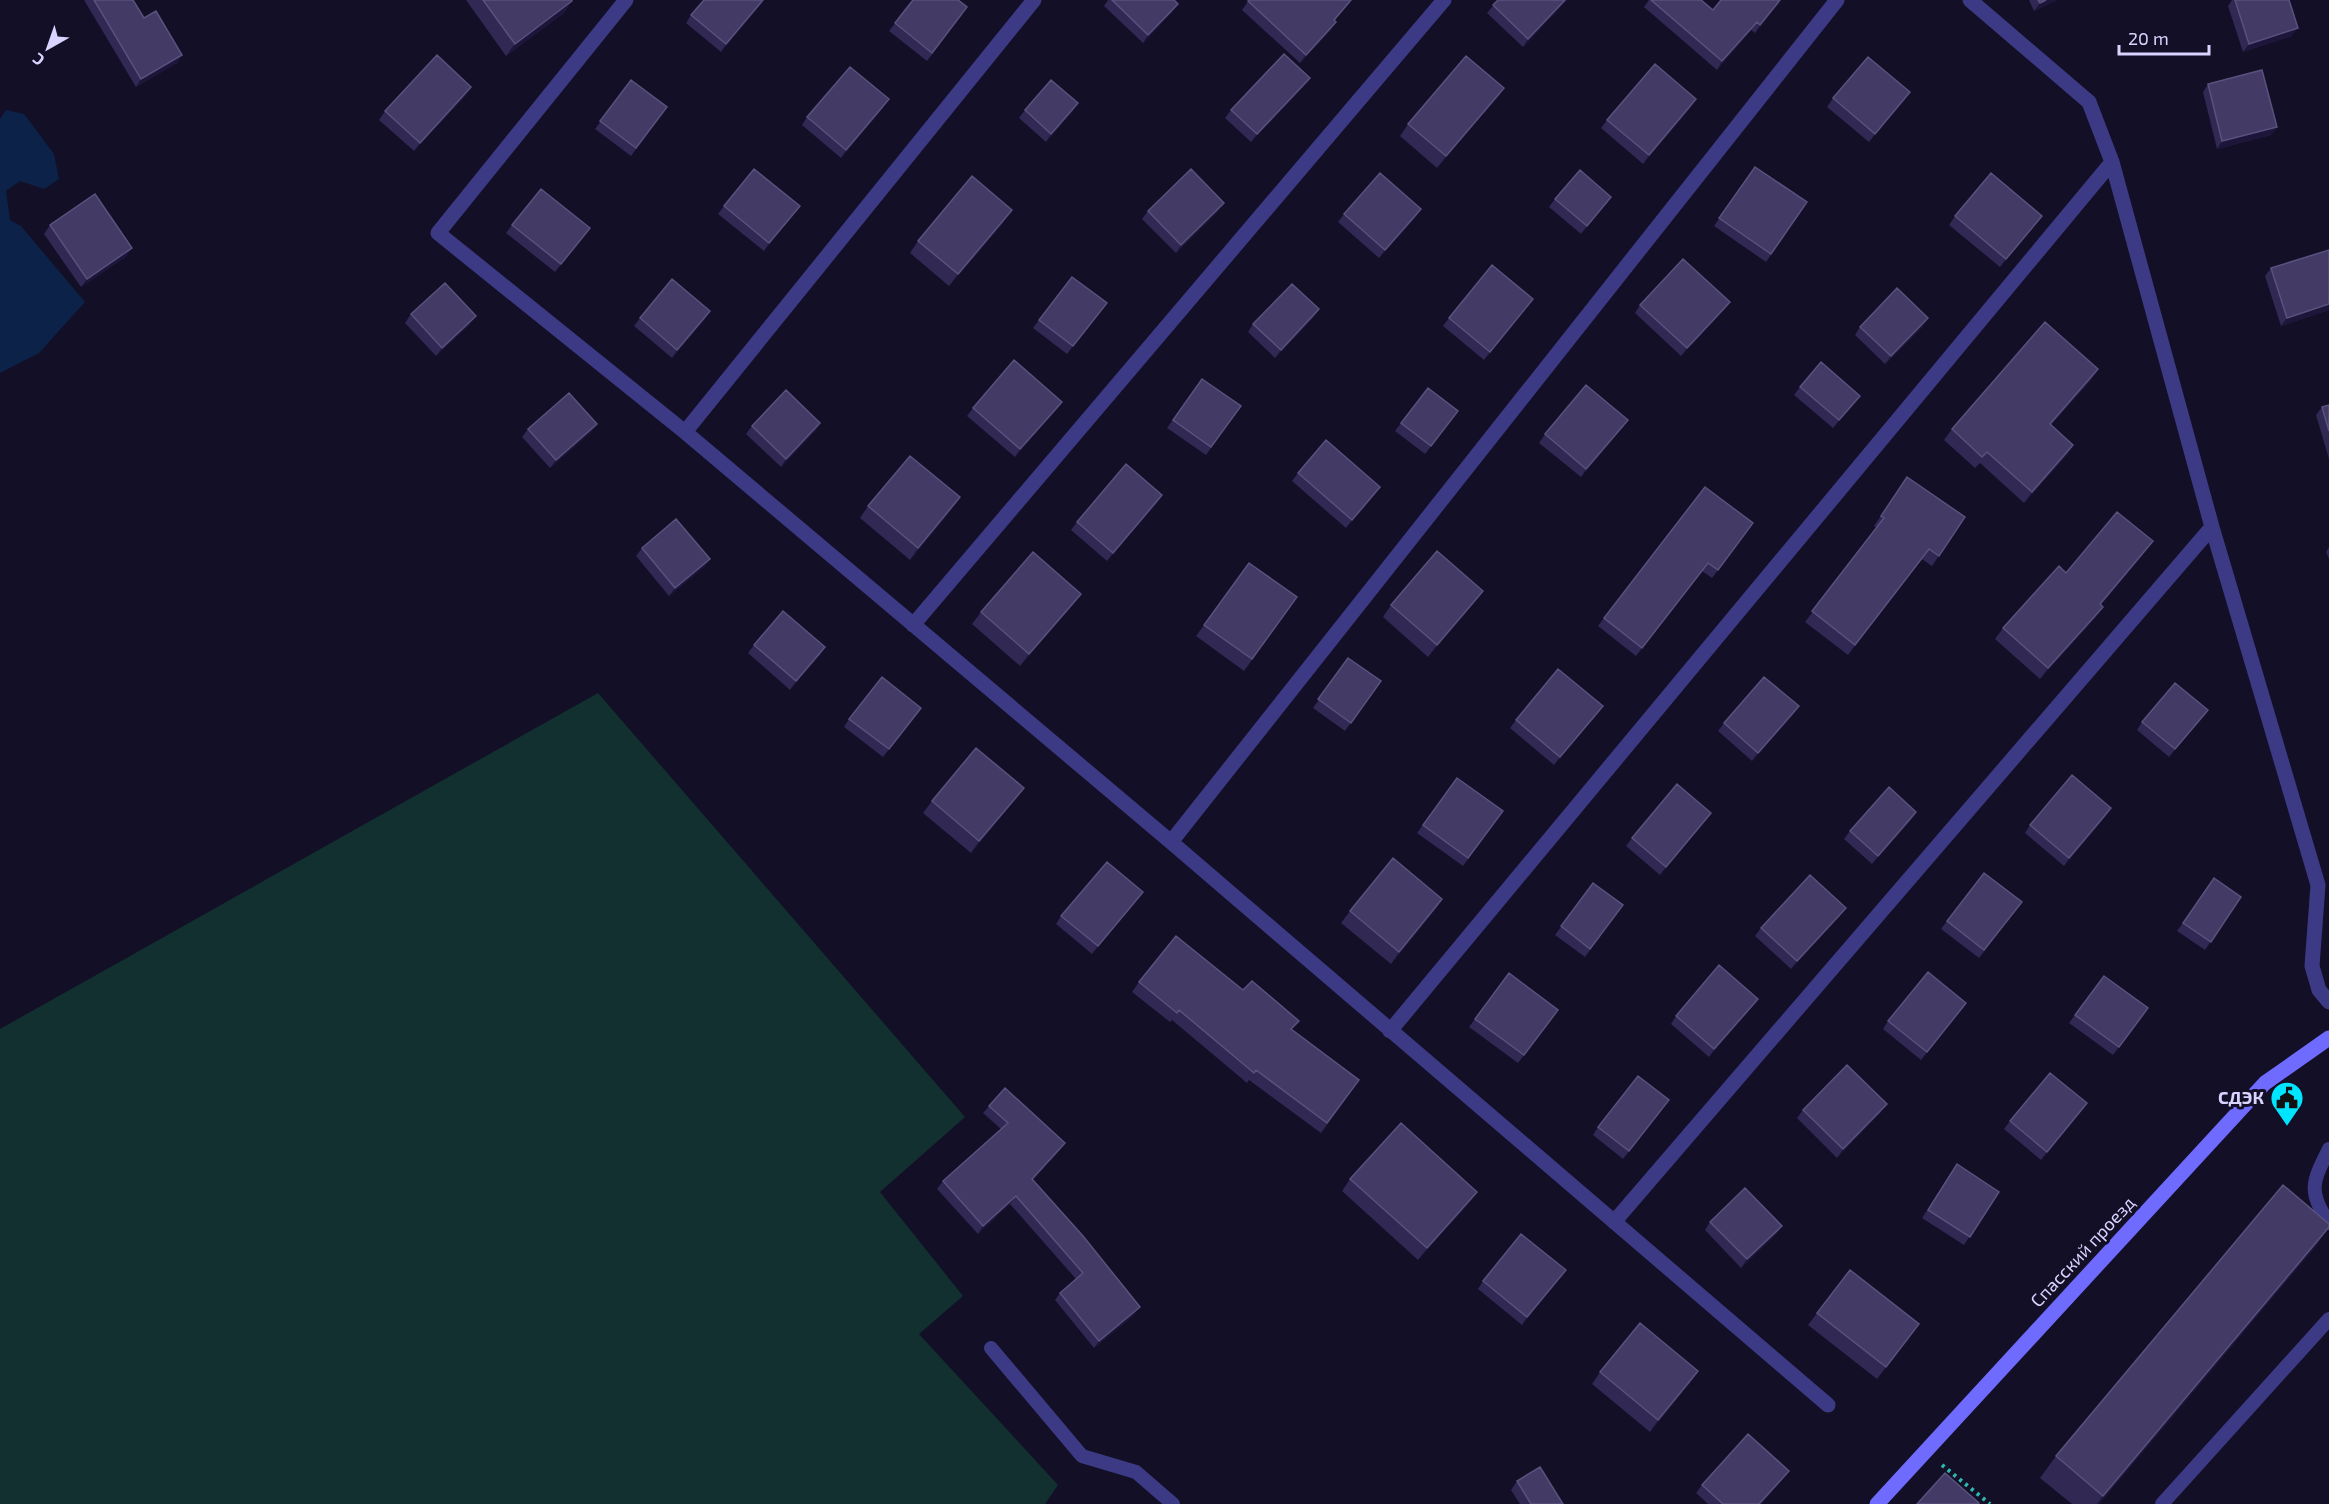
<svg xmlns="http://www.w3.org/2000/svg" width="2329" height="1504" viewBox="0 0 2329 1504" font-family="'Exo 2',sans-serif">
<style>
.green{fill:#12302f}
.water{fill:#0c2248}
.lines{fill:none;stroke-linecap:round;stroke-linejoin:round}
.path{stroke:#2fb8b0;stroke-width:4;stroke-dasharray:3 4.5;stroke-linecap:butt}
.lane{stroke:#3d3a85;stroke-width:14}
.street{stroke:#3d3a85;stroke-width:15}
.secondary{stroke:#6f6bff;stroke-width:15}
.wall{fill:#312854}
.shaded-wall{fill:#1d163a}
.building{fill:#433a66;stroke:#5a527e;stroke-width:1.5}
.labels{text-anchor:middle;stroke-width:6;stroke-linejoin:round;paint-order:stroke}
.poi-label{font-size:18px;font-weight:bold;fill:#d9d4ff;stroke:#130f26;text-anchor:end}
.street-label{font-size:18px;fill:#d9d4ff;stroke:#130f26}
</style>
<rect width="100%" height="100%" fill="#130f26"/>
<path class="green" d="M 598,693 L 965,1117 L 880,1192 L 963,1296 L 919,1334 L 1058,1485 L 1045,1504 L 0,1504 L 0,1029 Z"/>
<path class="water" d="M 6,110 L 24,114 L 54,154 L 59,179 L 44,189 L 20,181 L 6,191 L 10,220 L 21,226 L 85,302 L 39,353 L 0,373 L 0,119 Z"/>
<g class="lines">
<path class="path" d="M 1942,1465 L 1990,1504"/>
<path class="lane" d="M 2329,1149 C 2313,1181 2307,1191 2329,1223
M 991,1348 L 1082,1456 L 1136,1472 L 1173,1504
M 2162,1504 L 2329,1319"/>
<path class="street" d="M 626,0 L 438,233 L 685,432 L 1171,842 L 1828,1405
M 1970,0 L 2089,102 L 2112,162 L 2212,527 L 2318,885 L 2312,966 L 2319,990 L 2329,1002
M 685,432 L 1034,0
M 913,625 L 1444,0
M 1171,842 L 1837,0
M 1390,1031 L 2112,162
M 1614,1222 L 2212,527"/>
<path class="secondary" d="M 1877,1504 L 2265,1083 L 2329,1038"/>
</g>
<path class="wall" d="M 84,0 L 133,0 L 144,18 L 182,55 L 177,63 L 136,87 Z
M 466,0 L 572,0 L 564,13 L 506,56 Z
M 764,0 L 721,52 L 686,23 L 691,15 Z
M 1108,0 L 1174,0 L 1172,12 L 1143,43 L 1104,6 Z
M 1249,0 L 1352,0 L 1335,20 L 1331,30 L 1300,63 L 1242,10 Z
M 1498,0 L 1567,0 L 1523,47 L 1487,13 Z
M 1649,0 L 1701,0 L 1713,10 L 1721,0 L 1781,0 L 1755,33 L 1751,30 L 1717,70 L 1644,7 Z
M 2029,0 L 2057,0 L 2034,11 Z
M 2232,0 L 2289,0 L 2292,36 L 2243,52 L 2228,6 Z
M 962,15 L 927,61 L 889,31 L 895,23 Z
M 631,80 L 667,107 L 631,156 L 595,129 Z
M 2208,84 L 2277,127 L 2271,135 L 2217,149 L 2203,92 Z
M 1304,86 L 1251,142 L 1225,118 L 1231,110 Z
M 1504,88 L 1496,99 L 1437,168 L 1400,136 L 1408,124 Z
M 1910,92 L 1869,142 L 1827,107 L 1833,98 Z
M 466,95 L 414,151 L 379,120 L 385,111 Z
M 1691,107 L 1643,164 L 1601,128 L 1607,120 Z
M 883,108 L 841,158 L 802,125 L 807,117 Z
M 1025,110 L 1073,111 L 1046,142 L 1019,118 Z
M 1755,167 L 1807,202 L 1766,262 L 1714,226 Z
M 1611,197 L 1581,234 L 1549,207 L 1555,199 Z
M 1224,203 L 1218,211 L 1176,253 L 1142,219 L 1148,211 Z
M 724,206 L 800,206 L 764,251 L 718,214 Z
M 1344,214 L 1415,218 L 1379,258 L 1338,222 Z
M 1955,216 L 2036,224 L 2000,267 L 1949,225 Z
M 1004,222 L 949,286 L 910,253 L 918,241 Z
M 50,225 L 127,256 L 81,287 L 44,234 Z
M 512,225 L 590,228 L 555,272 L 506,233 Z
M 2329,250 L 2329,310 L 2281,326 L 2265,276 L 2271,268 Z
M 1730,302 L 1724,310 L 1681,356 L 1635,313 L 1640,305 Z
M 1107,303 L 1067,354 L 1033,328 L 1039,320 Z
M 1527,307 L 1484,360 L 1443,326 L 1449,318 Z
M 1319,309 L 1313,318 L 1275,358 L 1248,332 L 1253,324 Z
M 411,314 L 470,324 L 436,356 L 405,323 Z
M 640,318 L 705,319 L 672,358 L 634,326 Z
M 1923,326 L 1885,364 L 1855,335 L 1860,327 Z
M 2098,369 L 2091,380 L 2051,425 L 2073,445 L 2066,456 L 2024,503 L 1980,463 L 1975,468 L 1944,440 L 1952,429 Z
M 1202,379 L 1241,406 L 1206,455 L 1167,428 Z
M 1800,387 L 1854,404 L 1833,428 L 1794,395 Z
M 1062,402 L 1056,410 L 1015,457 L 967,416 L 973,408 Z
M 2329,405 L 2329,459 L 2316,415 L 2322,407 Z
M 1452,419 L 1425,454 L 1395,431 L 1401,423 Z
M 1628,420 L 1622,428 L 1581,477 L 1539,443 L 1545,434 Z
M 820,423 L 815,431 L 781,467 L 746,434 L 752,426 Z
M 597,424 L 591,432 L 550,468 L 522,437 L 528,429 Z
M 1298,473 L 1380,487 L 1374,495 L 1346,528 L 1292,481 Z
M 1907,477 L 1965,517 L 1932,566 L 1922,559 L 1848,655 L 1805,622 L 1877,528 L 1874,526 Z
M 960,497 L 952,509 L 910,560 L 860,518 L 868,506 Z
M 1157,503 L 1107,561 L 1071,530 L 1077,522 Z
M 1753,523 L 1712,578 L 1702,571 L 1636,656 L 1598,626 L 1604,618 Z
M 2329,547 L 2329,559 L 2326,552 Z
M 642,548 L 710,559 L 704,567 L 669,596 L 636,556 Z
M 2145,552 L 2101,605 L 2103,607 L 2096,617 L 2040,679 L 1995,639 L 2003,628 L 2066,573 Z
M 1249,563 L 1297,597 L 1244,671 L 1196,636 Z
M 1081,594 L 1072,606 L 1020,666 L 972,624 L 981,612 Z
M 1474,603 L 1428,657 L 1383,617 L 1391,605 Z
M 754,645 L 825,647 L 820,655 L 790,690 L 748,653 Z
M 1348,658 L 1381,681 L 1345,731 L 1313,708 Z
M 921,708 L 883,757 L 844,727 L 849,719 Z
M 1597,714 L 1554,765 L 1510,728 L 1516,720 Z
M 1793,715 L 1752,761 L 1718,731 L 1724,723 Z
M 2202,718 L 2169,757 L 2137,730 L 2142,722 Z
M 1457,778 L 1503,811 L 1463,866 L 1417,833 Z
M 1024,788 L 1015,800 L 971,853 L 923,813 L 932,801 Z
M 1916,812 L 1911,820 L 1872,864 L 1844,839 L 1850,831 Z
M 1711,813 L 1705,821 L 1660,875 L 1626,846 L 1632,838 Z
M 2106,816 L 2064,866 L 2025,833 L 2030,825 Z
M 2214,878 L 2241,897 L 2205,950 L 2177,931 Z
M 1593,883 L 1623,905 L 1585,957 L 1555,935 Z
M 1442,899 L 1434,911 L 1391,964 L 1341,923 L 1350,911 Z
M 1137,900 L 1092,954 L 1056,924 L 1061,916 Z
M 2016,910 L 1979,958 L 1941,929 L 1947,921 Z
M 1840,916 L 1791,969 L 1755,936 L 1761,928 Z
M 2104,976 L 2148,1008 L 2113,1055 L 2069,1023 Z
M 1139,982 L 1292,1030 L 1359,1080 L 1321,1133 L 1249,1080 L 1247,1083 L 1172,1020 L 1170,1022 L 1132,992 Z
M 1966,1003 L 1921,1060 L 1883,1029 L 1888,1021 Z
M 1752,1007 L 1709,1057 L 1671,1024 L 1676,1016 Z
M 1558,1010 L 1518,1063 L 1469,1027 L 1475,1019 Z
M 989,1106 L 1060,1150 L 1033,1180 L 1134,1315 L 1094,1348 L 1055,1300 L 1060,1293 L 1076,1279 L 1010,1204 L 978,1234 L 937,1189 L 943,1181 L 1001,1129 L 983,1113 Z
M 1663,1108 L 1623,1159 L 1593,1135 L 1598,1127 Z
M 1803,1110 L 1881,1112 L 1837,1158 L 1797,1118 Z
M 2081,1111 L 2041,1160 L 2004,1129 L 2010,1121 Z
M 1957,1164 L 1999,1192 L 1964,1245 L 1922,1218 Z
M 1350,1179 L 1477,1192 L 1468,1204 L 1418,1260 L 1342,1191 Z
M 1710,1222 L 1782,1226 L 1776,1234 L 1741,1268 L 1705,1230 Z
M 2329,1227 L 2315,1247 L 2099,1504 L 2072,1504 L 2040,1478 L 2056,1456 Z
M 1566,1270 L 1522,1325 L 1478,1289 L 1483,1281 Z
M 1817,1313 L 1911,1336 L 1877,1379 L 1808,1325 Z
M 1698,1371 L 1690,1383 L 1650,1432 L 1592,1384 L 1600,1372 Z
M 1783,1479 L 1761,1504 L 1708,1504 L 1696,1493 L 1702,1485 Z
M 1517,1481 L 1563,1504 L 1520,1504 L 1511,1490 Z"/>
<path class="shaded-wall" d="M 763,0 L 764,0 L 721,52 L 726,44 Z
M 1351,0 L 1352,0 L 1328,28 L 1334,20 Z
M 1565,0 L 1567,0 L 1523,47 L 1528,39 Z
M 1780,0 L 1781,0 L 1755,33 L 1760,25 Z
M 2046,0 L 2057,0 L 2034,11 L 2040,3 Z
M 572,1 L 564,13 L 506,56 L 515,44 Z
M 1178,4 L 1172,12 L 1143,43 L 1148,35 Z
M 1336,22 L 1331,30 L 1300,63 L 1306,55 Z
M 1757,22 L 1751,30 L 1717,70 L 1722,61 Z
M 2298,28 L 2292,36 L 2243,52 L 2249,44 Z
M 182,55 L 177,63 L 136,87 L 141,79 Z
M 1310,78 L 1304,86 L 1251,142 L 1257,134 Z
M 471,87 L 466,95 L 414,151 L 420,143 Z
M 1504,88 L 1496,99 L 1437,168 L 1446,156 Z
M 1910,92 L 1904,100 L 1869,142 L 1875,134 Z
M 889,99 L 883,108 L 841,158 L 846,150 Z
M 1696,99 L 1691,107 L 1643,164 L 1649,155 Z
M 1078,103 L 1073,111 L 1046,142 L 1051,134 Z
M 2277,127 L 2271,135 L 2217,149 L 2222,141 Z
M 1611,197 L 1605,205 L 1581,234 L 1587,226 Z
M 1224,203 L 1218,211 L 1176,253 L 1181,245 Z
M 800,206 L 794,214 L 764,251 L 769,243 Z
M 1421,209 L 1415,218 L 1379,258 L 1385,250 Z
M 1012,210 L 1004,222 L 949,286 L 958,274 Z
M 2042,216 L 2036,224 L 2000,267 L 2006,259 Z
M 132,248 L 127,256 L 81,287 L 87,279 Z
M 1533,299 L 1527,307 L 1484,360 L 1490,352 Z
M 1730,302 L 1724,310 L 1681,356 L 1687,348 Z
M 2329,304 L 2329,310 L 2281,326 L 2287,318 Z
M 1319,309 L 1313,318 L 1275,358 L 1281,350 Z
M 710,311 L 705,319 L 672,358 L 677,350 Z
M 476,316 L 470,324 L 436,356 L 442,348 Z
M 1928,318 L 1923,326 L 1885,364 L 1891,356 Z
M 2098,369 L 2091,380 L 2042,435 L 2050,424 Z
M 1860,396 L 1854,404 L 1833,428 L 1839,420 Z
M 1062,402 L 1056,410 L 1015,457 L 1020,449 Z
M 1628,420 L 1622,428 L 1581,477 L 1586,469 Z
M 820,423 L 815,431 L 781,467 L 786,459 Z
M 597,424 L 591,432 L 550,468 L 556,460 Z
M 2073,445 L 2066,456 L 2024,503 L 2032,492 Z
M 1380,487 L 1374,495 L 1346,528 L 1352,520 Z
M 1162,495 L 1157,503 L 1107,561 L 1113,553 Z
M 960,497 L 952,509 L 910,560 L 918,548 Z
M 2153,541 L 2145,552 L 2093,615 L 2100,604 Z
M 1929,549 L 1922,559 L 1848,655 L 1855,645 Z
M 710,559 L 704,567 L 669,596 L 675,588 Z
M 1483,591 L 1474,603 L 1428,657 L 1437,645 Z
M 1081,594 L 1072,606 L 1020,666 L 1029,654 Z
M 2103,607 L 2096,617 L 2040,679 L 2048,668 Z
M 825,647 L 820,655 L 790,690 L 796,681 Z
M 1603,706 L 1597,714 L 1554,765 L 1560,757 Z
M 1799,706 L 1793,715 L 1752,761 L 1758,753 Z
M 2208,710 L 2202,718 L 2169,757 L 2175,749 Z
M 1024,788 L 1015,800 L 971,853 L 979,841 Z
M 2111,808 L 2106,816 L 2064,866 L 2069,858 Z
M 1916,812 L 1911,820 L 1872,864 L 1878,856 Z
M 1711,813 L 1705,821 L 1660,875 L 1666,867 Z
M 1143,892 L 1137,900 L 1092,954 L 1098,946 Z
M 1442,899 L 1434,911 L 1391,964 L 1399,952 Z
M 1846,908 L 1840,916 L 1791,969 L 1797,961 Z
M 1758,999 L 1752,1007 L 1709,1057 L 1714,1049 Z
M 2087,1103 L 2081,1111 L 2041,1160 L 2047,1152 Z
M 1887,1104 L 1881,1112 L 1837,1158 L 1843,1149 Z
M 1065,1143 L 1060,1150 L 1027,1187 L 1032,1179 Z
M 1477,1192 L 1468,1204 L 1418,1260 L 1427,1248 Z
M 1016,1196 L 1010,1204 L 978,1234 L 983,1226 Z
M 1782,1226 L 1776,1234 L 1741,1268 L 1747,1259 Z
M 2329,1227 L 2315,1247 L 2099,1504 L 2097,1504 L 2103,1496 Z
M 1566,1270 L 1560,1278 L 1522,1325 L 1527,1317 Z
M 1140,1307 L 1134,1315 L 1094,1348 L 1099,1341 Z
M 1919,1324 L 1911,1336 L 1877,1379 L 1886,1367 Z
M 1698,1371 L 1690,1383 L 1650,1432 L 1658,1420 Z
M 1789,1471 L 1783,1479 L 1761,1504 L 1759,1504 Z"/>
<path class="building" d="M 94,0 L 133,0 L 144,18 L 156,11 L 182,55 L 141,79 Z
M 483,0 L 572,0 L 572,1 L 515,44 Z
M 704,0 L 763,0 L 726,44 L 691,15 Z
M 913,0 L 958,0 L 967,7 L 932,53 L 895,23 Z
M 1112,0 L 1174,0 L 1178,4 L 1148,35 Z
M 1249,0 L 1351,0 L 1334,20 L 1336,22 L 1306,55 L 1248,1 Z
M 1498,0 L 1565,0 L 1528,39 L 1493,5 Z
M 1651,0 L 1701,0 L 1713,10 L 1721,0 L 1780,0 L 1760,25 L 1757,22 L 1722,61 Z
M 2038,0 L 2046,0 L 2040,3 Z
M 2235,0 L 2289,0 L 2298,28 L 2249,44 Z
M 1284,54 L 1310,78 L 1257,134 L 1231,110 Z
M 437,55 L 471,87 L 420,143 L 385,111 Z
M 1466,56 L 1504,88 L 1446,156 L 1408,124 Z
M 1868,57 L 1910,92 L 1875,134 L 1833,98 Z
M 1655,64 L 1696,99 L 1649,155 L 1607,120 Z
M 850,67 L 889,99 L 846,150 L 807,117 Z
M 2262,70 L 2277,127 L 2222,141 L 2208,84 Z
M 631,80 L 667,107 L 636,148 L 600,121 Z
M 1051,80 L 1078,103 L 1051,134 L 1025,110 Z
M 1755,167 L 1807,202 L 1771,254 L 1719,218 Z
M 754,169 L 800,206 L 769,243 L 724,206 Z
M 1191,169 L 1224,203 L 1181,245 L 1148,211 Z
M 1580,170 L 1611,197 L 1587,226 L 1555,199 Z
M 1380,173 L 1421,209 L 1385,250 L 1344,214 Z
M 1991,173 L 2042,216 L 2006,259 L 1955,216 Z
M 972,176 L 1012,210 L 958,274 L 918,241 Z
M 541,189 L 590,228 L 561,264 L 512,225 Z
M 95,194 L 132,248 L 87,279 L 50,225 Z
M 2329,250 L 2329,304 L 2287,318 L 2271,268 Z
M 1683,259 L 1730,302 L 1687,348 L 1640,305 Z
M 1492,265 L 1533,299 L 1490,352 L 1449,318 Z
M 1072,277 L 1107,303 L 1073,346 L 1039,320 Z
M 672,279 L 710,311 L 677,350 L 640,318 Z
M 445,283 L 476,316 L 442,348 L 411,314 Z
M 1292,284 L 1319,309 L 1281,350 L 1253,324 Z
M 1897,288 L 1928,318 L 1891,356 L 1860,327 Z
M 2045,322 L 2098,369 L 2050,424 L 2073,445 L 2032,492 L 1987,452 L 1982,457 L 1952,429 Z
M 1014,360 L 1062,402 L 1020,449 L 973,408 Z
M 1821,362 L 1860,396 L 1839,420 L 1800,387 Z
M 1202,379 L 1241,406 L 1211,447 L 1173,420 Z
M 1586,385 L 1628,420 L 1586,469 L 1545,434 Z
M 1428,388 L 1458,411 L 1431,446 L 1401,423 Z
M 786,390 L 820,423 L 786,459 L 752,426 Z
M 569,393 L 597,424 L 556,460 L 528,429 Z
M 2329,405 L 2329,431 L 2322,407 Z
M 1326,440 L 1380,487 L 1352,520 L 1298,473 Z
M 910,456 L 960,497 L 918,548 L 868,506 Z
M 1126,464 L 1162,495 L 1113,553 L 1077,522 Z
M 1907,477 L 1965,517 L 1939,556 L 1929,549 L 1855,645 L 1812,611 L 1884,518 L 1881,516 Z
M 1705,487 L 1753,523 L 1718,570 L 1708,563 L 1642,648 L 1604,618 Z
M 2117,512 L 2153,541 L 2100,604 L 2103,607 L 2048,668 L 2003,628 L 2059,566 L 2066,573 Z
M 676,519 L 710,559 L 675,588 L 642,548 Z
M 1437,551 L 1483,591 L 1437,645 L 1391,605 Z
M 1033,552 L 1081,594 L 1029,654 L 981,612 Z
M 1249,563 L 1297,597 L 1252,659 L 1204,625 Z
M 783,611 L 825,647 L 796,681 L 754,645 Z
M 1348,658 L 1381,681 L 1351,723 L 1318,699 Z
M 1558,669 L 1603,706 L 1560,757 L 1516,720 Z
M 882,677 L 921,708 L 889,749 L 849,719 Z
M 1764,677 L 1799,706 L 1758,753 L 1724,723 Z
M 2175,683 L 2208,710 L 2175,749 L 2142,722 Z
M 976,748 L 1024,788 L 979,841 L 932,801 Z
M 2072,775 L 2111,808 L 2069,858 L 2030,825 Z
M 1457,778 L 1503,811 L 1468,858 L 1423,825 Z
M 1677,784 L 1711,813 L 1666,867 L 1632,838 Z
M 1889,787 L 1916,812 L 1878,856 L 1850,831 Z
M 1393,858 L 1442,899 L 1399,952 L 1350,911 Z
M 1107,862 L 1143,892 L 1098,946 L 1061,916 Z
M 1984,873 L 2022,902 L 1984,950 L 1947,921 Z
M 1810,875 L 1846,908 L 1797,961 L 1761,928 Z
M 2214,878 L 2241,897 L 2211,942 L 2183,923 Z
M 1593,883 L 1623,905 L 1590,949 L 1561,926 Z
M 1176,936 L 1243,990 L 1252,981 L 1299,1021 L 1291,1029 L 1359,1080 L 1327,1123 L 1256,1070 L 1254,1073 L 1179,1010 L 1177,1013 L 1139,982 Z
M 1719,965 L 1758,999 L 1714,1049 L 1676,1016 Z
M 1928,972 L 1966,1003 L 1927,1052 L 1888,1021 Z
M 1509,973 L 1558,1010 L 1524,1055 L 1475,1019 Z
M 2104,976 L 2148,1008 L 2119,1047 L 2075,1015 Z
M 1847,1065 L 1887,1104 L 1843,1149 L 1803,1110 Z
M 2050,1073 L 2087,1103 L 2047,1152 L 2010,1121 Z
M 1638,1076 L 1669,1100 L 1629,1151 L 1598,1127 Z
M 1005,1088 L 1065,1143 L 1032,1179 L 1083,1236 L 1140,1307 L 1099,1341 L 1060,1293 L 1083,1273 L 1016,1196 L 983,1226 L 943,1181 L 1008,1123 L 989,1106 Z
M 1401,1123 L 1477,1192 L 1427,1248 L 1350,1179 Z
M 1957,1164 L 1999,1192 L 1970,1237 L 1928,1210 Z
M 2283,1185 L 2329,1224 L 2329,1227 L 2103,1496 L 2056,1456 Z
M 1745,1188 L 1782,1226 L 1747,1259 L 1710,1222 Z
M 1521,1234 L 1566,1270 L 1527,1317 L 1483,1281 Z
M 1850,1270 L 1919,1324 L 1886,1367 L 1817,1313 Z
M 1640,1323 L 1698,1371 L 1658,1420 L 1600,1372 Z
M 1748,1434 L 1789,1471 L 1759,1504 L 1723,1504 L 1702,1485 Z
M 1540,1467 L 1563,1504 L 1531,1504 L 1517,1481 Z
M 1945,1473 L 1979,1503 L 1978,1504 L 1917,1504 Z"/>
<defs>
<g id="civic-pin" transform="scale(1.725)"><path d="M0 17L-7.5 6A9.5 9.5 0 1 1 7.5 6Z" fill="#00e5ff" stroke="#130f26"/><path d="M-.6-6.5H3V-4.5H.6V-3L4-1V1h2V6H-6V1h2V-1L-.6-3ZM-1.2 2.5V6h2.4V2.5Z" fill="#111"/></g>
</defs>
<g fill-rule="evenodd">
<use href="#civic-pin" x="2287" y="1098"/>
</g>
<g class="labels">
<g class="poi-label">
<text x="2264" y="1104">СДЭК</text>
</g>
<g class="street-label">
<text transform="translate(2083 1252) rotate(-47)" y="6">Спасский проезд</text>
</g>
</g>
<g transform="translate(48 48) rotate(220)" stroke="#130f26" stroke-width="4.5" paint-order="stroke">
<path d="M0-4.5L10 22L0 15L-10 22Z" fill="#d9d4ff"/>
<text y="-9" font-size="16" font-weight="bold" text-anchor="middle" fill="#d9d4ff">С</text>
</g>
<path d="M2119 45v9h90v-9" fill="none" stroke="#d9d4ff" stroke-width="3"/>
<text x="2128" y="45" font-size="18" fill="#d9d4ff" stroke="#130f26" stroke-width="4.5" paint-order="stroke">20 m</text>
</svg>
